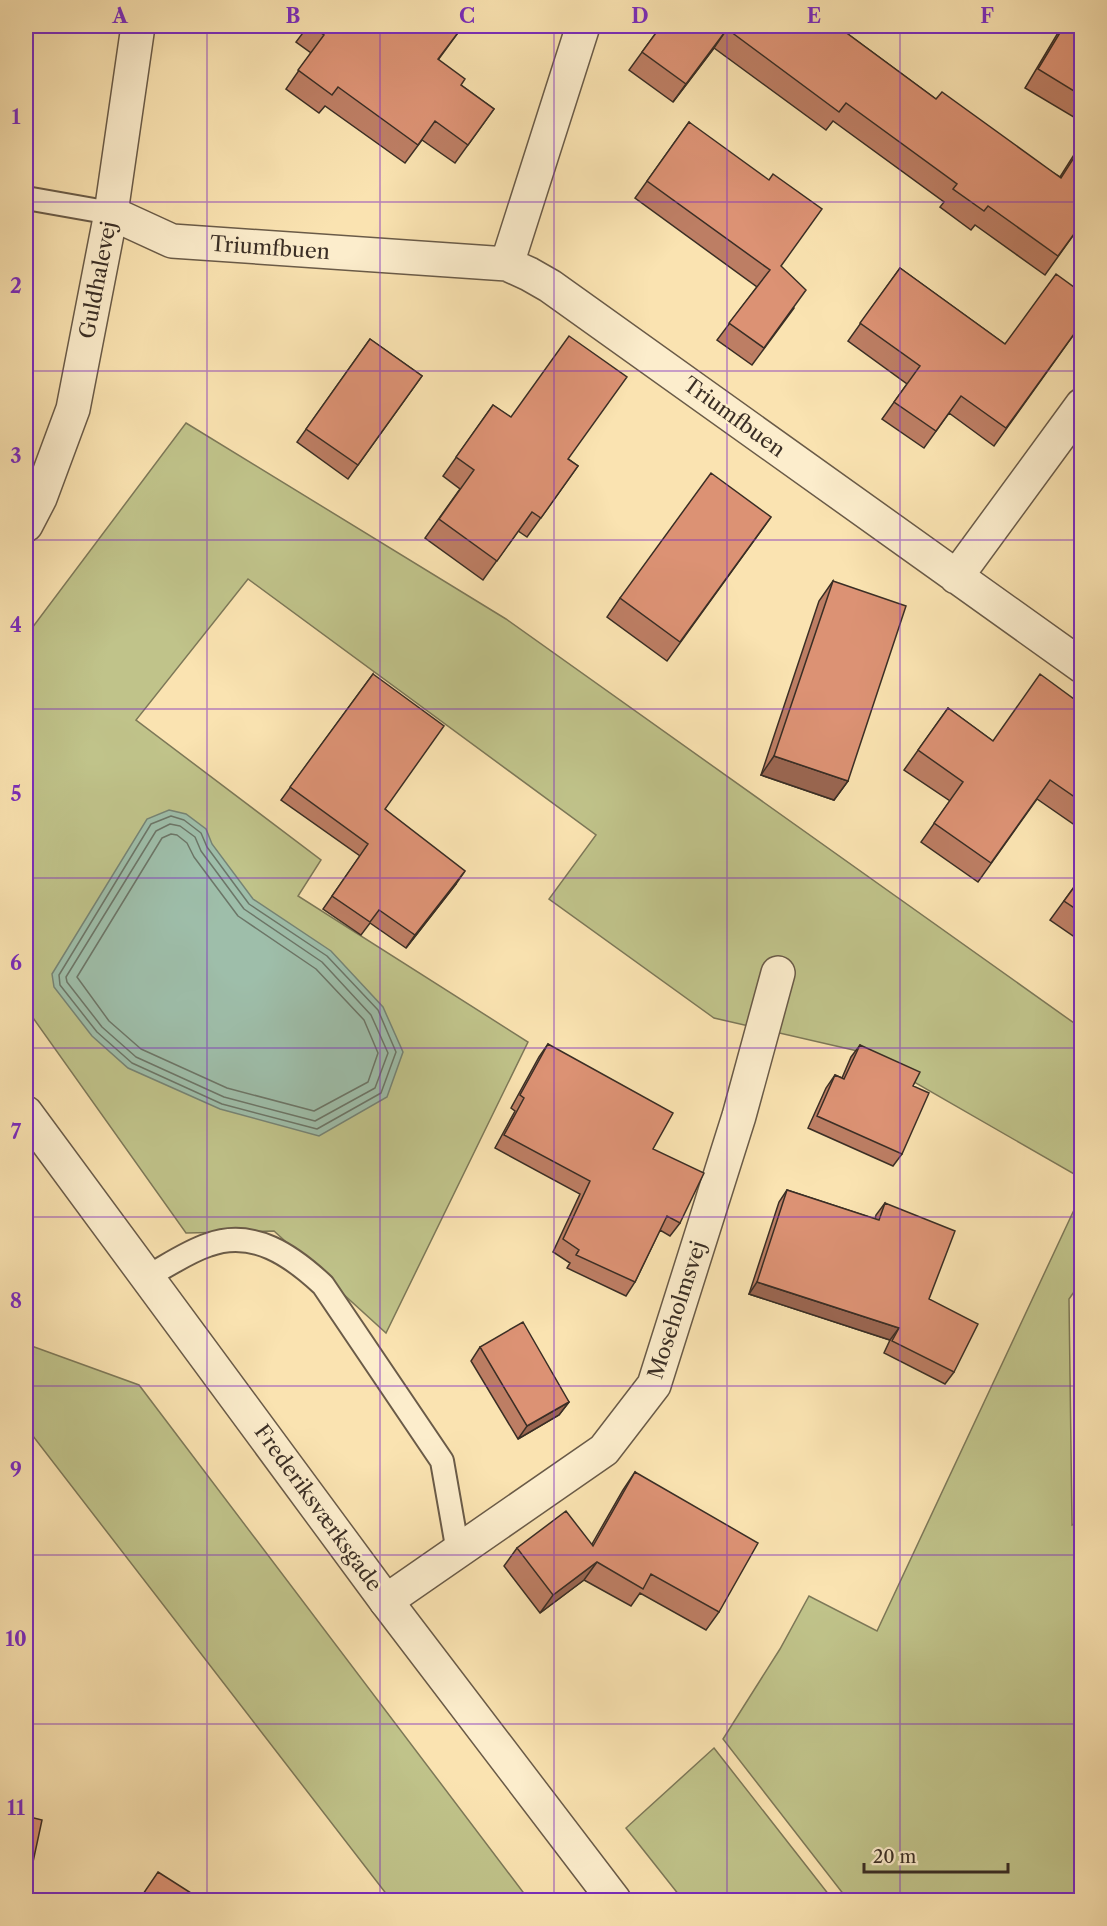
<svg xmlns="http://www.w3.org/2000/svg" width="1107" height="1926" viewBox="0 0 1107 1926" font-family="'Libre Caslon Text',serif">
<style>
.green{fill:#c0c38a;stroke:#7d7858;stroke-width:1.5}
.water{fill:#9ebeaa;stroke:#768475;stroke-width:1.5}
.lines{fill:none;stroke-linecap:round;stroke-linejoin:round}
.shore{stroke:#6c7668;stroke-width:1.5}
.service-casing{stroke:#6a5b48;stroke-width:26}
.minor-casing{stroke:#6a5b48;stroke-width:36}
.tertiary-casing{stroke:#6a5b48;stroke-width:36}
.service{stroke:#fcedcc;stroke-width:22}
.minor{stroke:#fcedcc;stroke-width:33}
.tertiary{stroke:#fcedcc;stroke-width:33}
.wall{fill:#bd7e64;stroke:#3a2e25;stroke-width:1.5}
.shaded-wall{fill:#9a6651;stroke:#3a2e25;stroke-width:1.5}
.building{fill:#dc9274;stroke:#3a2e25;stroke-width:1.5}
.grid{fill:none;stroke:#7b2cbf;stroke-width:1.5;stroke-opacity:0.55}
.labels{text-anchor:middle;stroke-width:4.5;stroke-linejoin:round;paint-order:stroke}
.street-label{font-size:21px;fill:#3a2e25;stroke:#fcedcc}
.neatline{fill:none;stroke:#7b2cbf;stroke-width:2}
.grid-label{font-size:20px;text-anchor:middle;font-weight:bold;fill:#7b2cbf}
</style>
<rect width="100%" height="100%" fill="#fae3b1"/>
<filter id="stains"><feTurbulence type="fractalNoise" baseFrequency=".00333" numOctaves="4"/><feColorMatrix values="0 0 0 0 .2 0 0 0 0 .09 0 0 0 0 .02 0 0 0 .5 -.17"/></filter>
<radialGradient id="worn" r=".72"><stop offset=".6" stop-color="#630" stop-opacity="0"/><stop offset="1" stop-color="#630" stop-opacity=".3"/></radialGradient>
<path class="green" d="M 186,423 L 506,619 L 1081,1028 L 1081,1178 L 862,1052 L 714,1018 L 549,899 L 596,835 L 248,579 L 136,720 L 321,860 L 298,896 L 528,1042 L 386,1333 L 274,1231 L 186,1233 L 26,1008 L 26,636 Z
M 1081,1195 L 1081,1282 L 1069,1299 L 1072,1525 L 1082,1520 L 1081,1900 L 848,1900 L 723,1739 L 780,1649 L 809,1596 L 877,1631 Z
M 26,1344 L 139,1385 L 529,1900 L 391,1900 L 26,1427 Z
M 714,1748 L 833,1900 L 683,1900 L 626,1828 Z"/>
<path class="water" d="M 169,810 L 186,814 L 206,829 L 212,844 L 253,899 L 331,951 L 383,1007 L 403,1052 L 387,1097 L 319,1136 L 220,1109 L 128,1068 L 92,1036 L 54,987 L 52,974 L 147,819 Z"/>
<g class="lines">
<path class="shore" d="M 171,816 L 184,820 L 201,833 L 207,847 L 249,904 L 327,956 L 378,1010 L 396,1052 L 381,1093 L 317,1129 L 222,1104 L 132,1063 L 97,1032 L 60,985 L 59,975 L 151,824 Z
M 170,824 L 180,826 L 195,837 L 201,851 L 244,909 L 322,962 L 371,1015 L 388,1053 L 375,1088 L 315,1121 L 224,1097 L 136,1057 L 102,1027 L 67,982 L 66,977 L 156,831 Z
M 171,834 L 177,835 L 187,843 L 194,857 L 238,916 L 316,969 L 364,1020 L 378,1053 L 368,1082 L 314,1111 L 227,1088 L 141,1049 L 109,1021 L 77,977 L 162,838 Z"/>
<g class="service-casing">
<path id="service" d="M 26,198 L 111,213
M 147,1277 C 167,1266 187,1252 208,1245 C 253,1228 292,1256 323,1285 L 442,1461 L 458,1552"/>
</g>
<g class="minor-casing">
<path id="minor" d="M 111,213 L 172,241 L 507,264 L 529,274 L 550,286 L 1082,666
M 507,264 L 583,26
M 956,577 L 1082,405
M 386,1601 L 604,1450 L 654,1385 L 739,1116 L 778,973"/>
</g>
<g class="tertiary-casing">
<path id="tertiary" d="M 26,525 L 40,498 L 73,409 L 111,213 L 138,26
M 26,1113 L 386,1601 L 614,1900"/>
</g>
<use href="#service" class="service"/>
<use href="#minor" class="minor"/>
<use href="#tertiary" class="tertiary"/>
</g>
<path class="wall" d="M 308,26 L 463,26 L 438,60 L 461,85 L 494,109 L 455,163 L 422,140 L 405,163 L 325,106 L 319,113 L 286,89 L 311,53 L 296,42 Z
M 497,26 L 512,26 L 507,33 Z
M 661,26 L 837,26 L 936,99 L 1060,177 L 1082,142 L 1082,223 L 1045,275 L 975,225 L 971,230 L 940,207 L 944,202 L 833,121 L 826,130 L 714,48 L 673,102 L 629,70 Z
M 1062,26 L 1082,26 L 1082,122 L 1025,88 Z
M 689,122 L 781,267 L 794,308 L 752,365 L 717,340 L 757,287 L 635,198 Z
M 900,268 L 1005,344 L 1082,323 L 994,446 L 949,413 L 924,448 L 882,419 L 907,384 L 848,341 Z
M 370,339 L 422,376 L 348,479 L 297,442 Z
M 493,405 L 578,466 L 527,537 L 518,531 L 483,580 L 425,538 L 460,489 L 443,476 Z
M 771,517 L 667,661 L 607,617 L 620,598 Z
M 833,581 L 848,781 L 834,800 L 761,775 L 819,601 Z
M 373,674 L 385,809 L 456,884 L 406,948 L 370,923 L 361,935 L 323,909 L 360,856 L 281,800 Z
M 1082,705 L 1082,830 L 1037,799 L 978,882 L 921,842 L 950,801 L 904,770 L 948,708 L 993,741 Z
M 1082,876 L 1082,942 L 1050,920 Z
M 548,1044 L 653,1149 L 680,1223 L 670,1236 L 660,1230 L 635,1282 L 626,1296 L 567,1268 L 570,1263 L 553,1252 L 580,1194 L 495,1148 L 515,1111 L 511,1108 L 539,1057 Z
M 860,1045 L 913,1086 L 902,1154 L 893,1166 L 808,1128 L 826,1088 L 835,1075 L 842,1078 L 851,1057 Z
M 787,1190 L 875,1219 L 876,1215 L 885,1203 L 929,1299 L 954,1372 L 945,1384 L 884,1353 L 890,1340 L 749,1294 L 779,1202 Z
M 480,1347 L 569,1402 L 559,1415 L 518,1439 L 471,1361 Z
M 635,1472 L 719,1612 L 706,1630 L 640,1593 L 631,1606 L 584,1580 L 540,1613 L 504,1566 L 517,1548 L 592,1544 L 623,1490 Z"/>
<path class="shaded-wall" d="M 727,29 L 714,48 L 673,102 L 686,84 Z
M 774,756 L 848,781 L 834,800 L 761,775 Z
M 465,871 L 456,884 L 406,948 L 415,935 Z
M 757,1282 L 899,1328 L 890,1340 L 749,1294 Z
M 569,1402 L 559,1415 L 518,1439 L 527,1426 Z
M 597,1562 L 584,1580 L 540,1613 L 553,1595 Z"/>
<path class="building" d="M 311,26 L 463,26 L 438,59 L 465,79 L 461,85 L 494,109 L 468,145 L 435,121 L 418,145 L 338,87 L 332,95 L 298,70 L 324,35 Z
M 661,26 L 837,26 L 936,99 L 942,92 L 1061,178 L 1082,145 L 1082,223 L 1058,256 L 988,206 L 984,211 L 953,189 L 957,184 L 846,103 L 839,112 L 727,29 L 686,84 L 642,52 Z
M 1064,26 L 1082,26 L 1082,96 L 1038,69 Z
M 689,122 L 769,180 L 773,174 L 822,209 L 781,266 L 806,290 L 764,348 L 729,323 L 770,270 L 647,181 Z
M 900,268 L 1005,344 L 1056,274 L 1082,293 L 1082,323 L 1006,428 L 961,396 L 936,431 L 894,402 L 920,366 L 860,323 Z
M 569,336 L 627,377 L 568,459 L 578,466 L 541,518 L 532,512 L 497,561 L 439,519 L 474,470 L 456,457 L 493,405 L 511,417 Z
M 370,339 L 422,376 L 358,465 L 306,429 Z
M 711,473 L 771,517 L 680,642 L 620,598 Z
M 833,581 L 906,606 L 848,781 L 774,756 Z
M 373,674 L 444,726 L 385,809 L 465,871 L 415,935 L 379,910 L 370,922 L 332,896 L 368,844 L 290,787 Z
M 1040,674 L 1082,705 L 1082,802 L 1050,780 L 991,863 L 934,823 L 963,782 L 918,750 L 948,708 L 993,741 Z
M 1082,876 L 1082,913 L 1064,901 Z
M 548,1044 L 673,1113 L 653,1149 L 704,1173 L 680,1223 L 667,1216 L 635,1282 L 576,1255 L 579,1250 L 563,1239 L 590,1181 L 504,1135 L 524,1098 L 520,1095 Z
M 860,1045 L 920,1072 L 913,1086 L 929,1093 L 902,1154 L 817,1116 L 835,1075 L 844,1079 Z
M 787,1190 L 879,1220 L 885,1203 L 955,1231 L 929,1299 L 978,1324 L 954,1372 L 892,1341 L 899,1328 L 757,1282 Z
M 523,1322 L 569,1402 L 527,1426 L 480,1347 Z
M 635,1472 L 758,1543 L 719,1612 L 651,1574 L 643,1589 L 597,1562 L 553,1595 L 517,1548 L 566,1511 L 593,1546 Z
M 26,1816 L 42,1820 L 27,1890 L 26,1889 Z
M 158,1872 L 202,1900 L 139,1900 Z"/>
<path class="grid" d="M 207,26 L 207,1900M 380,26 L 380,1900M 554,26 L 554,1900M 727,26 L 727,1900M 900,26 L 900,1900M 26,202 L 1082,202M 26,371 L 1082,371M 26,540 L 1082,540M 26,709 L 1082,709M 26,878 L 1082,878M 26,1048 L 1082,1048M 26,1217 L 1082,1217M 26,1386 L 1082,1386M 26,1555 L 1082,1555M 26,1724 L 1082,1724"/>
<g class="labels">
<g class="street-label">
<text transform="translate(270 248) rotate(4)" y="7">Triumfbuen</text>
<text transform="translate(98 280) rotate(-79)" y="7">Guldhalevej</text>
<text transform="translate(734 417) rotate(36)" y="7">Triumfbuen</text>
<text transform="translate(677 1310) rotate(-72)" y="7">Moseholmsvej</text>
<text transform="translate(318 1508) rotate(54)" y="7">Frederiksværksgade</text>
</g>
</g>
<rect width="1107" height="1926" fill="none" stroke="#fae3b1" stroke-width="66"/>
<path d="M864 1863v9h144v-9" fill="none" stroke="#3a2e25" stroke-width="3"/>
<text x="873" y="1863" font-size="18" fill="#3a2e25" stroke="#fcedcc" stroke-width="4.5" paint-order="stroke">20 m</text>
<rect x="33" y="33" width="1041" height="1860" class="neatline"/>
<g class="grid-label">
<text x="120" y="23">A</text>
<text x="293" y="23">B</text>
<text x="467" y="23">C</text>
<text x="640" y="23">D</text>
<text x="814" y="23">E</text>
<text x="987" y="23">F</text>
<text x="16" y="124">1</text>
<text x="16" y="293">2</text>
<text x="16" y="463">3</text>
<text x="16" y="632">4</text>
<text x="16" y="801">5</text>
<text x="16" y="970">6</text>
<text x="16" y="1139">7</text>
<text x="16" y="1308">8</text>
<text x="16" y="1477">9</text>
<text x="16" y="1646">10</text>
<text x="16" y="1815">11</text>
</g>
<rect width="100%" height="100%" filter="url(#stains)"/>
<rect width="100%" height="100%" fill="url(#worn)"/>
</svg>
